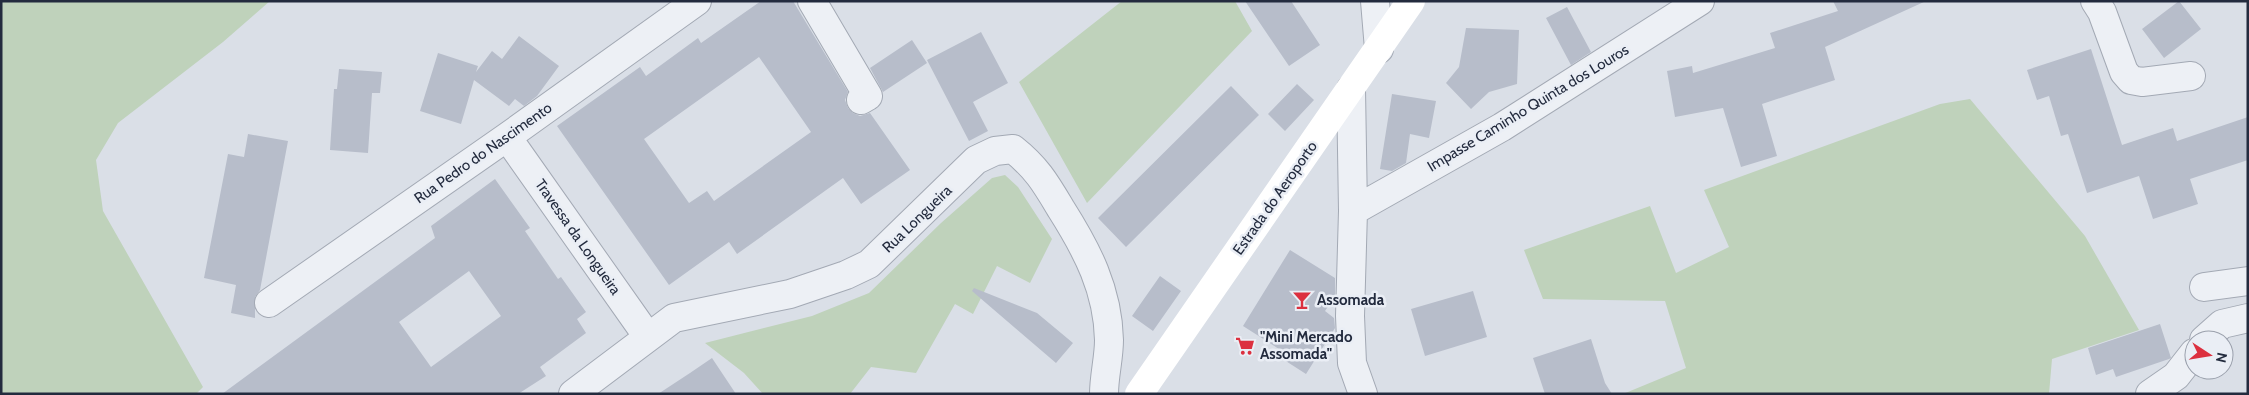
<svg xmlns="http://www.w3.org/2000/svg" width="2249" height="395" viewBox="0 0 2249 395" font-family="Cabin,sans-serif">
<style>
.green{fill:#bfd2bb}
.building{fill:#b7bdca;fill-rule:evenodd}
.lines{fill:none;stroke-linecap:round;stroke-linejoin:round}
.street-casing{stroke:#a3a9b4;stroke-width:30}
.street{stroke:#edf0f5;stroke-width:28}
.secondary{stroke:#fff;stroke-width:28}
.labels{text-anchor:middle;stroke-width:5;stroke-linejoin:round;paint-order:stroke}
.street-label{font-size:15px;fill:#232b3e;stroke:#eaeef5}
.poi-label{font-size:15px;font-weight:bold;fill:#232b3e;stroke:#eaeef5;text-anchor:start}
</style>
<rect width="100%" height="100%" fill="#dadfe7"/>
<path class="green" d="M 1,1 L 270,1 L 223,42 L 118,123 L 96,160 L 103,211 L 203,387 L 196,394 L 1,394 Z
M 1122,1 L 1235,1 L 1252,31 L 1087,203 L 1019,82 Z
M 1970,99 L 2085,236 L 2139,330 L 2052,359 L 2049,394 L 1623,394 L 1686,368 L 1665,301 L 1543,299 L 1524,250 L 1650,206 L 1676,273 L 1729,247 L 1704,190 L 1940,104 Z
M 1005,175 L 1018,187 L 1052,239 L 1030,283 L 997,266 L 973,314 L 955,304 L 916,373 L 871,367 L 850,394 L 763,394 L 744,373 L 705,343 L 812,316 L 869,293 L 941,223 L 992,178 Z"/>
<path class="building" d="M 761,1 L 793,1 L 848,92 L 845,100 L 848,108 L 853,113 L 860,116 L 870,113 L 910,170 L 861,204 L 843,178 L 737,254 L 729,242 L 669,285 L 557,126 L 640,67 L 646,76 L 698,38 L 701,43 ZM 759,57 L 811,132 L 714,201 L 707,191 L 689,203 L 644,139 Z
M 1245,1 L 1291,1 L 1320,45 L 1289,66 Z
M 1833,1 L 1926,1 L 1825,47 L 1835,80 L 1762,104 L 1777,156 L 1741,167 L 1723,108 L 1675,117 L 1667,71 L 1692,66 L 1693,73 L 1775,48 L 1770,33 L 1838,11 Z
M 2179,1 L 2201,29 L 2164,58 L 2142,29 Z
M 1567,7 L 1591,52 L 1571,65 L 1546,18 Z
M 1466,28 L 1519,30 L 1517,84 L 1489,92 L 1471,109 L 1446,83 L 1459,67 Z
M 981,32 L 1008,83 L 973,102 L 988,131 L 969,141 L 927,60 Z
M 519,36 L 559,66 L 537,96 L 524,106 L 515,99 L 509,106 L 474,80 L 461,124 L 420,111 L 438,53 L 478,66 L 476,72 L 492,51 L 502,59 Z
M 912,40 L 927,63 L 883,92 L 870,68 Z
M 2091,49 L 2122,145 L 2173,128 L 2177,141 L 2248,117 L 2248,160 L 2190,179 L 2198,204 L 2153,219 L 2139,176 L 2087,193 L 2068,134 L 2061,136 L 2049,96 L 2037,100 L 2027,70 Z
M 339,69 L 382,72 L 380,93 L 372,93 L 368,153 L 330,150 L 334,89 L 337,89 Z
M 1297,84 L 1314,100 L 1285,131 L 1268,114 Z
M 1231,86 L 1259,115 L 1126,247 L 1098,218 Z
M 1392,94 L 1436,101 L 1429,138 L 1410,134 L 1406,163 L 1392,171 L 1380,169 Z
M 248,134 L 288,141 L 260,290 L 255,297 L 255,318 L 231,313 L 236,285 L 204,278 L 228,154 L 244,157 Z
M 495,179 L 530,228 L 525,231 L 558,279 L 561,277 L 586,312 L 577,319 L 586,333 L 540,367 L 546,376 L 518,394 L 222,394 L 435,238 L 431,226 ZM 469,271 L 501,316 L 431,367 L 399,322 Z
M 1290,250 L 1335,278 L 1335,296 L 1325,311 L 1334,318 L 1335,328 L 1306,374 L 1278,356 L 1282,351 L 1243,326 Z
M 1160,276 L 1181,291 L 1153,331 L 1132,316 Z
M 974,288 L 1037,313 L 1073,343 L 1056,363 L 972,291 Z
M 1473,291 L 1487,337 L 1425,356 L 1411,309 Z
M 2160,324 L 2171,358 L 2169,359 L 2116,377 L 2113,369 L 2096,375 L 2088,348 Z
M 1591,339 L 1605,383 L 1612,394 L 1545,394 L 1533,358 Z
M 712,358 L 736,394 L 658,394 L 690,373 Z"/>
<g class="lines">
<g class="street-casing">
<path id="street" d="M 812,1 L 868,96 L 861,100
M 1375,1 L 1379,49
M 2095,1 L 2102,12 L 2124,72 L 2131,80 L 2142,82 L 2191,76
M 1351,89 L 1353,211 L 1350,316 L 1352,363 L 1363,394
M 507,137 L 648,337
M 1353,211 L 1502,127 L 1700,1
M 2204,287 L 2248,281
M 269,303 L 507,137 L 697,1
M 2204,340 L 2222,324 L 2248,318
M 573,394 L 674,318 L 790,294 L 846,275 L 869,264 L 976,160 L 995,151 L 1013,149 C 1037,168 1046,184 1061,209 C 1087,250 1108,290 1109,340 C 1109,358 1104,376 1104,394
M 2150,394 L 2176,376 L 2194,353"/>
</g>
<use href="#street" class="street"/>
<path class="secondary" d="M 1139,394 L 1411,1"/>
</g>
<defs>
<g id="bar-bare" transform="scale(1.5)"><path d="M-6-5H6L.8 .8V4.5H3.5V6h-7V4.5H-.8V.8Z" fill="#dc303f" stroke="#eaeef5" stroke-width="2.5" paint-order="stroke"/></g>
<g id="supermarket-bare" transform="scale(1.5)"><path d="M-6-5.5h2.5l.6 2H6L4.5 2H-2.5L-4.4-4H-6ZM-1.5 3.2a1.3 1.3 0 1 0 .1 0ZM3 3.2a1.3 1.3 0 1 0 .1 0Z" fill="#dc303f" stroke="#eaeef5" stroke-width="2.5" paint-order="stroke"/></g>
</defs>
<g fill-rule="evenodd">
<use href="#bar-bare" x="1302" y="300"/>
<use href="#supermarket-bare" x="1245" y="346"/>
</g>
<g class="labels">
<g class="street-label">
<text transform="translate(1528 108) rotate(-31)" y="5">Impasse Caminho Quinta dos Louros</text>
<text transform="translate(483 153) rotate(-35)" y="5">Rua Pedro do Nascimento</text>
<text transform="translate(1275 198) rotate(-55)" y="5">Estrada do Aeroporto</text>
<text transform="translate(917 219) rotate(-44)" y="5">Rua Longueira</text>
<text transform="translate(578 237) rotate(55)" y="5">Travessa da Longueira</text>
</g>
<g class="poi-label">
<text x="1317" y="305">Assomada</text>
<text x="1260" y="342">"Mini Mercado<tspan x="1260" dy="17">Assomada"</tspan></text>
</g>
</g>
<rect width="2249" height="395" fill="none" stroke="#232b3e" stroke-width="5"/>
<g transform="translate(2209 355) rotate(102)"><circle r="24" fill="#eaeef5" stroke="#9aa0ac"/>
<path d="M0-4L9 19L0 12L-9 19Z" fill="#dc303f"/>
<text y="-8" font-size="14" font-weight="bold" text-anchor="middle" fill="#232b3e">N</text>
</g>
</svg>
